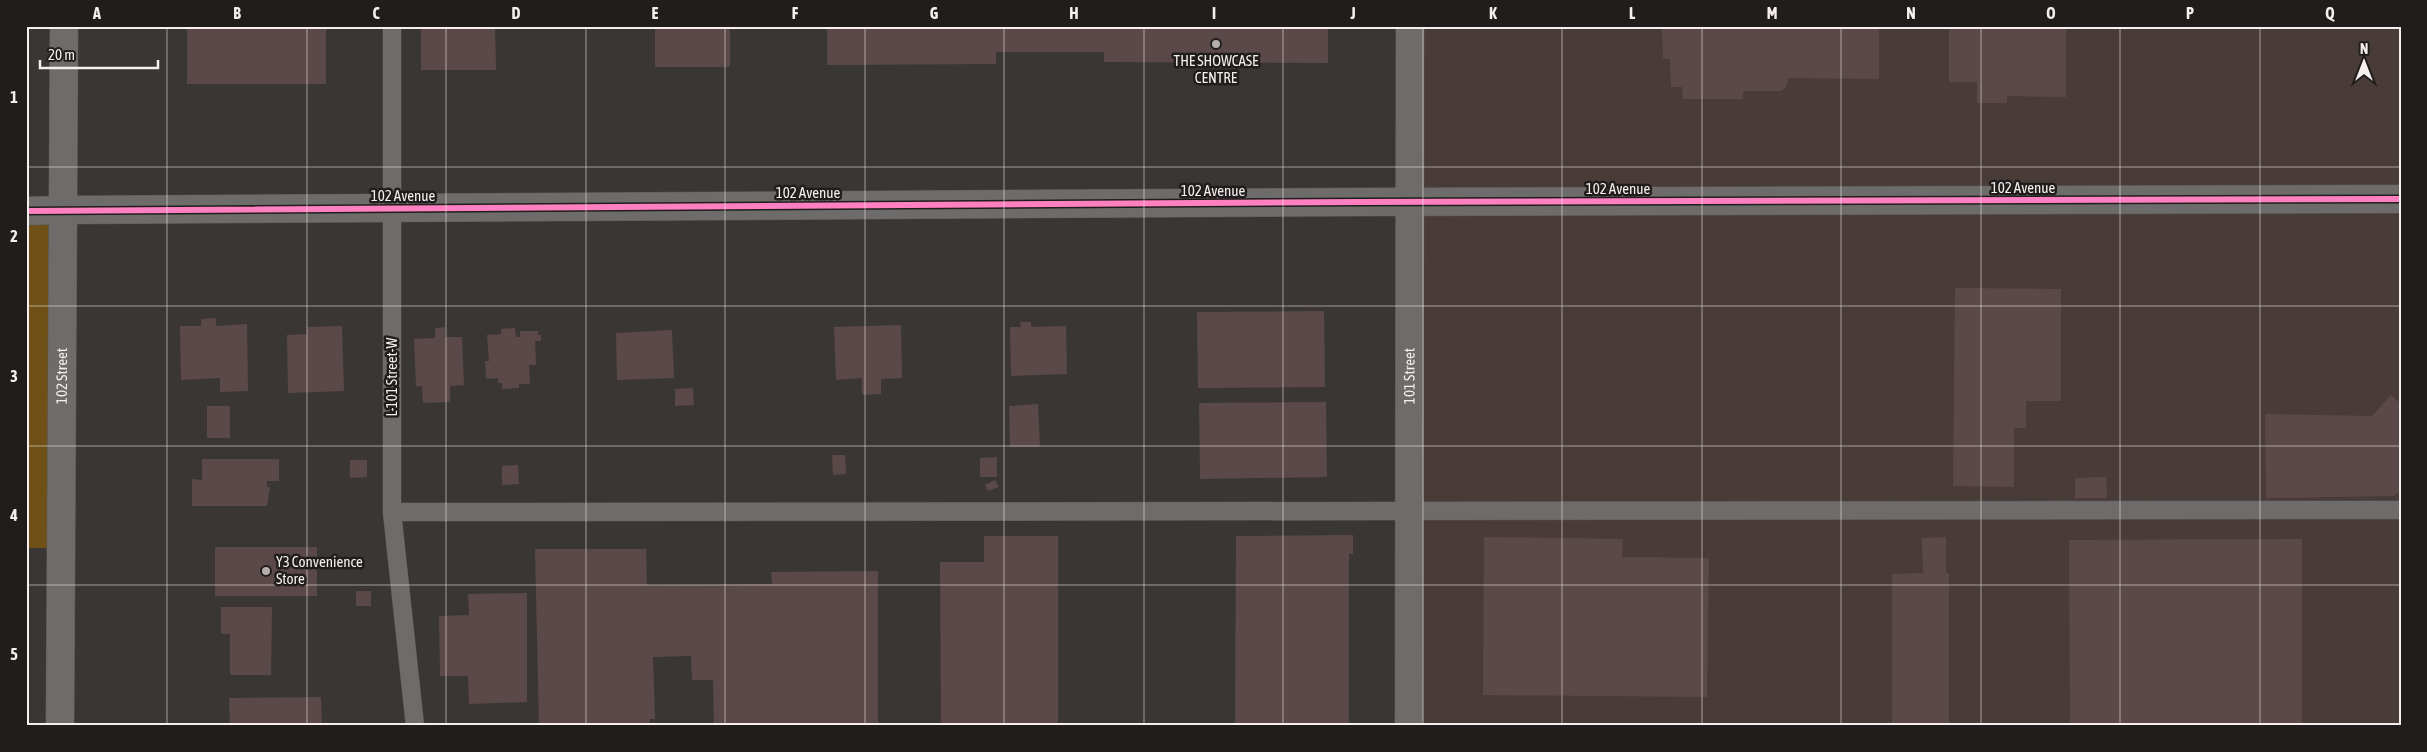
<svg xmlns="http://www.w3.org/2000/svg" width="2427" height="752" viewBox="0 0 2427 752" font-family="'Asap Condensed',sans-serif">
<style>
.built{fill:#493c38}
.green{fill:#6f5118}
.building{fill:#5b494a}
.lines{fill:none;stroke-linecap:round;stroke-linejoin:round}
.lane-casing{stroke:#585554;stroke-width:19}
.street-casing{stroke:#585554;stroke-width:29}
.secondary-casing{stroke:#585554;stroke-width:29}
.lane{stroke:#6e6c6b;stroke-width:18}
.street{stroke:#6e6c6b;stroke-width:28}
.secondary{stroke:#6e6c6b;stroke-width:28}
.cycleway-casing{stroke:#211d1c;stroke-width:9}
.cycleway{stroke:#ff80c0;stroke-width:6}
.grid{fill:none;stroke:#f5f0ef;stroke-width:1;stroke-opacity:0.55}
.poi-dot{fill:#b4afae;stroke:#211d1c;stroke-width:2}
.labels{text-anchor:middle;stroke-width:5;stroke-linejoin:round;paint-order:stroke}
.poi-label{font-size:15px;fill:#f5f0ef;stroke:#211d1c}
.street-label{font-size:15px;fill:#f5f0ef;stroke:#211d1c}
.neatline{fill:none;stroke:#f5f0ef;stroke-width:2}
.grid-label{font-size:16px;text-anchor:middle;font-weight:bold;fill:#f5f0ef}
</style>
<rect width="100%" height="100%" fill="#3a3635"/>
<path class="built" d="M 1410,26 L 2401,26 L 2401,726 L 1409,726 Z"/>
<path class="green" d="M 63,210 L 61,548 L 26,548 L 26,211 Z"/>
<path class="building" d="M 187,26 L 326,26 L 326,84 L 187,84 Z
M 421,26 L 495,26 L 496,70 L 421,70 Z
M 655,26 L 730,26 L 730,67 L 655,67 Z
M 827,26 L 1328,26 L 1328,63 L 1104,62 L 1104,52 L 996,52 L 996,64 L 827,65 Z
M 1662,26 L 1879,26 L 1879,79 L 1789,78 L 1785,88 L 1781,91 L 1743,91 L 1743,99 L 1683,99 L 1682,87 L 1671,87 L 1670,59 L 1663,59 Z
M 1949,26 L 2066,26 L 2066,97 L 2007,96 L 2007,103 L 1977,103 L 1977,82 L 1949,82 Z
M 1955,288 L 2061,289 L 2061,401 L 2026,401 L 2026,428 L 2014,428 L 2014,487 L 1953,486 Z
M 1324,311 L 1325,387 L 1198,388 L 1197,312 Z
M 216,318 L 216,326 L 247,324 L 248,391 L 220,392 L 220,378 L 181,380 L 180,326 L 201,326 L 201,319 Z
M 1020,322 L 1031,322 L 1031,327 L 1066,326 L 1067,374 L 1011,376 L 1010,327 L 1021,327 Z
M 901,325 L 902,378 L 881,379 L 881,394 L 862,395 L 862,378 L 836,380 L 834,327 Z
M 342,326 L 344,391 L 288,393 L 287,335 L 307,334 L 307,327 Z
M 445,327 L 445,337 L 462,337 L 464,385 L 450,386 L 450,402 L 423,403 L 422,386 L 416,386 L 414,339 L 435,338 L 435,328 Z
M 515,328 L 516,337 L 520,337 L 520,331 L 538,331 L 538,335 L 541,335 L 541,341 L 535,341 L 536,365 L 529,365 L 530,384 L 519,384 L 519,388 L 502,389 L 502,383 L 498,383 L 498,378 L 486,379 L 485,361 L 489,361 L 487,335 L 501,334 L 501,329 Z
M 672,330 L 674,378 L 617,380 L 616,333 Z
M 693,388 L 694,405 L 675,406 L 675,389 Z
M 2391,395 L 2401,404 L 2401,490 L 2394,496 L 2266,498 L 2265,414 L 2372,416 Z
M 1326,402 L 1327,477 L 1200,479 L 1199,403 Z
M 1038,404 L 1040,447 L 1010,447 L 1009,406 Z
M 207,406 L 230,406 L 230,438 L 207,438 Z
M 832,455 L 845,455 L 846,474 L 833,475 Z
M 997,457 L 997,477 L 980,477 L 980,458 Z
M 202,459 L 279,459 L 279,481 L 267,481 L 267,487 L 270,487 L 267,506 L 192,506 L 192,479 L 202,480 Z
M 350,460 L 367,460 L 367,477 L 350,478 Z
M 518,465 L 519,484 L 502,485 L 502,466 Z
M 2106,477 L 2107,498 L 2075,498 L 2075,478 Z
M 995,480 L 999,487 L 988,491 L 985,485 Z
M 1353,535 L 1353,554 L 1349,554 L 1349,726 L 1235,726 L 1236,536 Z
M 984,536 L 1058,536 L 1058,726 L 941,726 L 940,562 L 984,562 Z
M 1484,537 L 1623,539 L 1622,557 L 1709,558 L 1707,697 L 1483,695 Z
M 1946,537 L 1946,573 L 1949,573 L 1949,726 L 1892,726 L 1892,574 L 1923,573 L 1922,538 Z
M 2302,539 L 2302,726 L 2070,726 L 2069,540 Z
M 215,547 L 317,547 L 317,596 L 215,596 Z
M 535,549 L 646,549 L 647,585 L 772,584 L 771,572 L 878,571 L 878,726 L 714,726 L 713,680 L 692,680 L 691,656 L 653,657 L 655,719 L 650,719 L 650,726 L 539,726 Z
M 356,591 L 371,591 L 371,606 L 356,606 Z
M 527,593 L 527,702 L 469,704 L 468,676 L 440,676 L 439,616 L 469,615 L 468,594 Z
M 221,607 L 272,607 L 271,675 L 230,675 L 230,634 L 221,634 Z
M 321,697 L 322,726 L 230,726 L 229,698 Z"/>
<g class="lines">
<g class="lane-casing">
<path id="lane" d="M 392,26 L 392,512 L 415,726
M 392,512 L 2401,510"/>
</g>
<g class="street-casing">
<path id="street" d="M 26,211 L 63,210"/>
</g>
<g class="secondary-casing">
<g id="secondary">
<path d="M 63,210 L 1359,202 L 2401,199"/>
<path id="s1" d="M 60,726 L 64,26"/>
<path id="s2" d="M 1409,726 L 1410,26"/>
</g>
</g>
<use href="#lane" class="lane"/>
<use href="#street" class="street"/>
<use href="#secondary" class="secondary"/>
<g class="cycleway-casing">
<path id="cycleway" d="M 26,211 L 1359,202 L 2401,199"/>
</g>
<use href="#cycleway" class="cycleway"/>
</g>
<path class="grid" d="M 167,26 L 167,726M 307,26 L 307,726M 446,26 L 446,726M 586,26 L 586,726M 725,26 L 725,726M 865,26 L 865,726M 1004,26 L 1004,726M 1144,26 L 1144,726M 1283,26 L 1283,726M 1423,26 L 1423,726M 1562,26 L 1562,726M 1702,26 L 1702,726M 1841,26 L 1841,726M 1981,26 L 1981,726M 2120,26 L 2120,726M 2260,26 L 2260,726M 26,167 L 2401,167M 26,306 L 2401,306M 26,446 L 2401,446M 26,585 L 2401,585"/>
<g class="poi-dot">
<circle cx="1216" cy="44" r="5"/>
<circle cx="266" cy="571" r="5"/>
</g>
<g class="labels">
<g class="poi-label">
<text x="1216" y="66">THE SHOWCASE<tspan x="1216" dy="17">CENTRE</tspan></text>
<text x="276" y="567" text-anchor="start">Y3 Convenience<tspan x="276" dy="17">Store</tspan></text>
</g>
<g class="street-label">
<text x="2023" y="193">102 Avenue</text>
<text x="1618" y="194">102 Avenue</text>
<text x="1213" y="196">102 Avenue</text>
<text x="808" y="198">102 Avenue</text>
<text x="403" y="201">102 Avenue</text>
<text dy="5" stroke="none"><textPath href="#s1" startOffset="350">102 Street</textPath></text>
<text dy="5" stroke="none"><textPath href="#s2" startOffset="350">101 Street</textPath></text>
<text transform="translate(392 377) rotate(-90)" y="5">L-101 Street-W</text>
</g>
</g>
<rect width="2427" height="752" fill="none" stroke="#211d1c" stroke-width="55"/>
<g transform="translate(2364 62)" stroke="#211d1c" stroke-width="4" paint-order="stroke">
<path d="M0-4L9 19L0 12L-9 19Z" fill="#f5f0ef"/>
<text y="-8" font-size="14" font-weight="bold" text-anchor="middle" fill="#f5f0ef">N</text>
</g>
<path d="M40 60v8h118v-8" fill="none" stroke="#f5f0ef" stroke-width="2.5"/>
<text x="48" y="60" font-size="15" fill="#f5f0ef" stroke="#211d1c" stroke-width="4" paint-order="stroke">20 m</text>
<rect x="28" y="28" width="2372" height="696" class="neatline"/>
<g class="grid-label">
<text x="97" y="19">A</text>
<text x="237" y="19">B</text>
<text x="376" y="19">C</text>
<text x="516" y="19">D</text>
<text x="655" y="19">E</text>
<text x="795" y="19">F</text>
<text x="934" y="19">G</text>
<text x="1074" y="19">H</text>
<text x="1214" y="19">I</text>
<text x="1353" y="19">J</text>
<text x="1493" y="19">K</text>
<text x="1632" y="19">L</text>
<text x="1772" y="19">M</text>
<text x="1911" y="19">N</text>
<text x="2051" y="19">O</text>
<text x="2190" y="19">P</text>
<text x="2330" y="19">Q</text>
<text x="14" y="103">1</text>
<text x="14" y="242">2</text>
<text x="14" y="382">3</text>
<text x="14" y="521">4</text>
<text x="14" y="660">5</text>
</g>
</svg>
